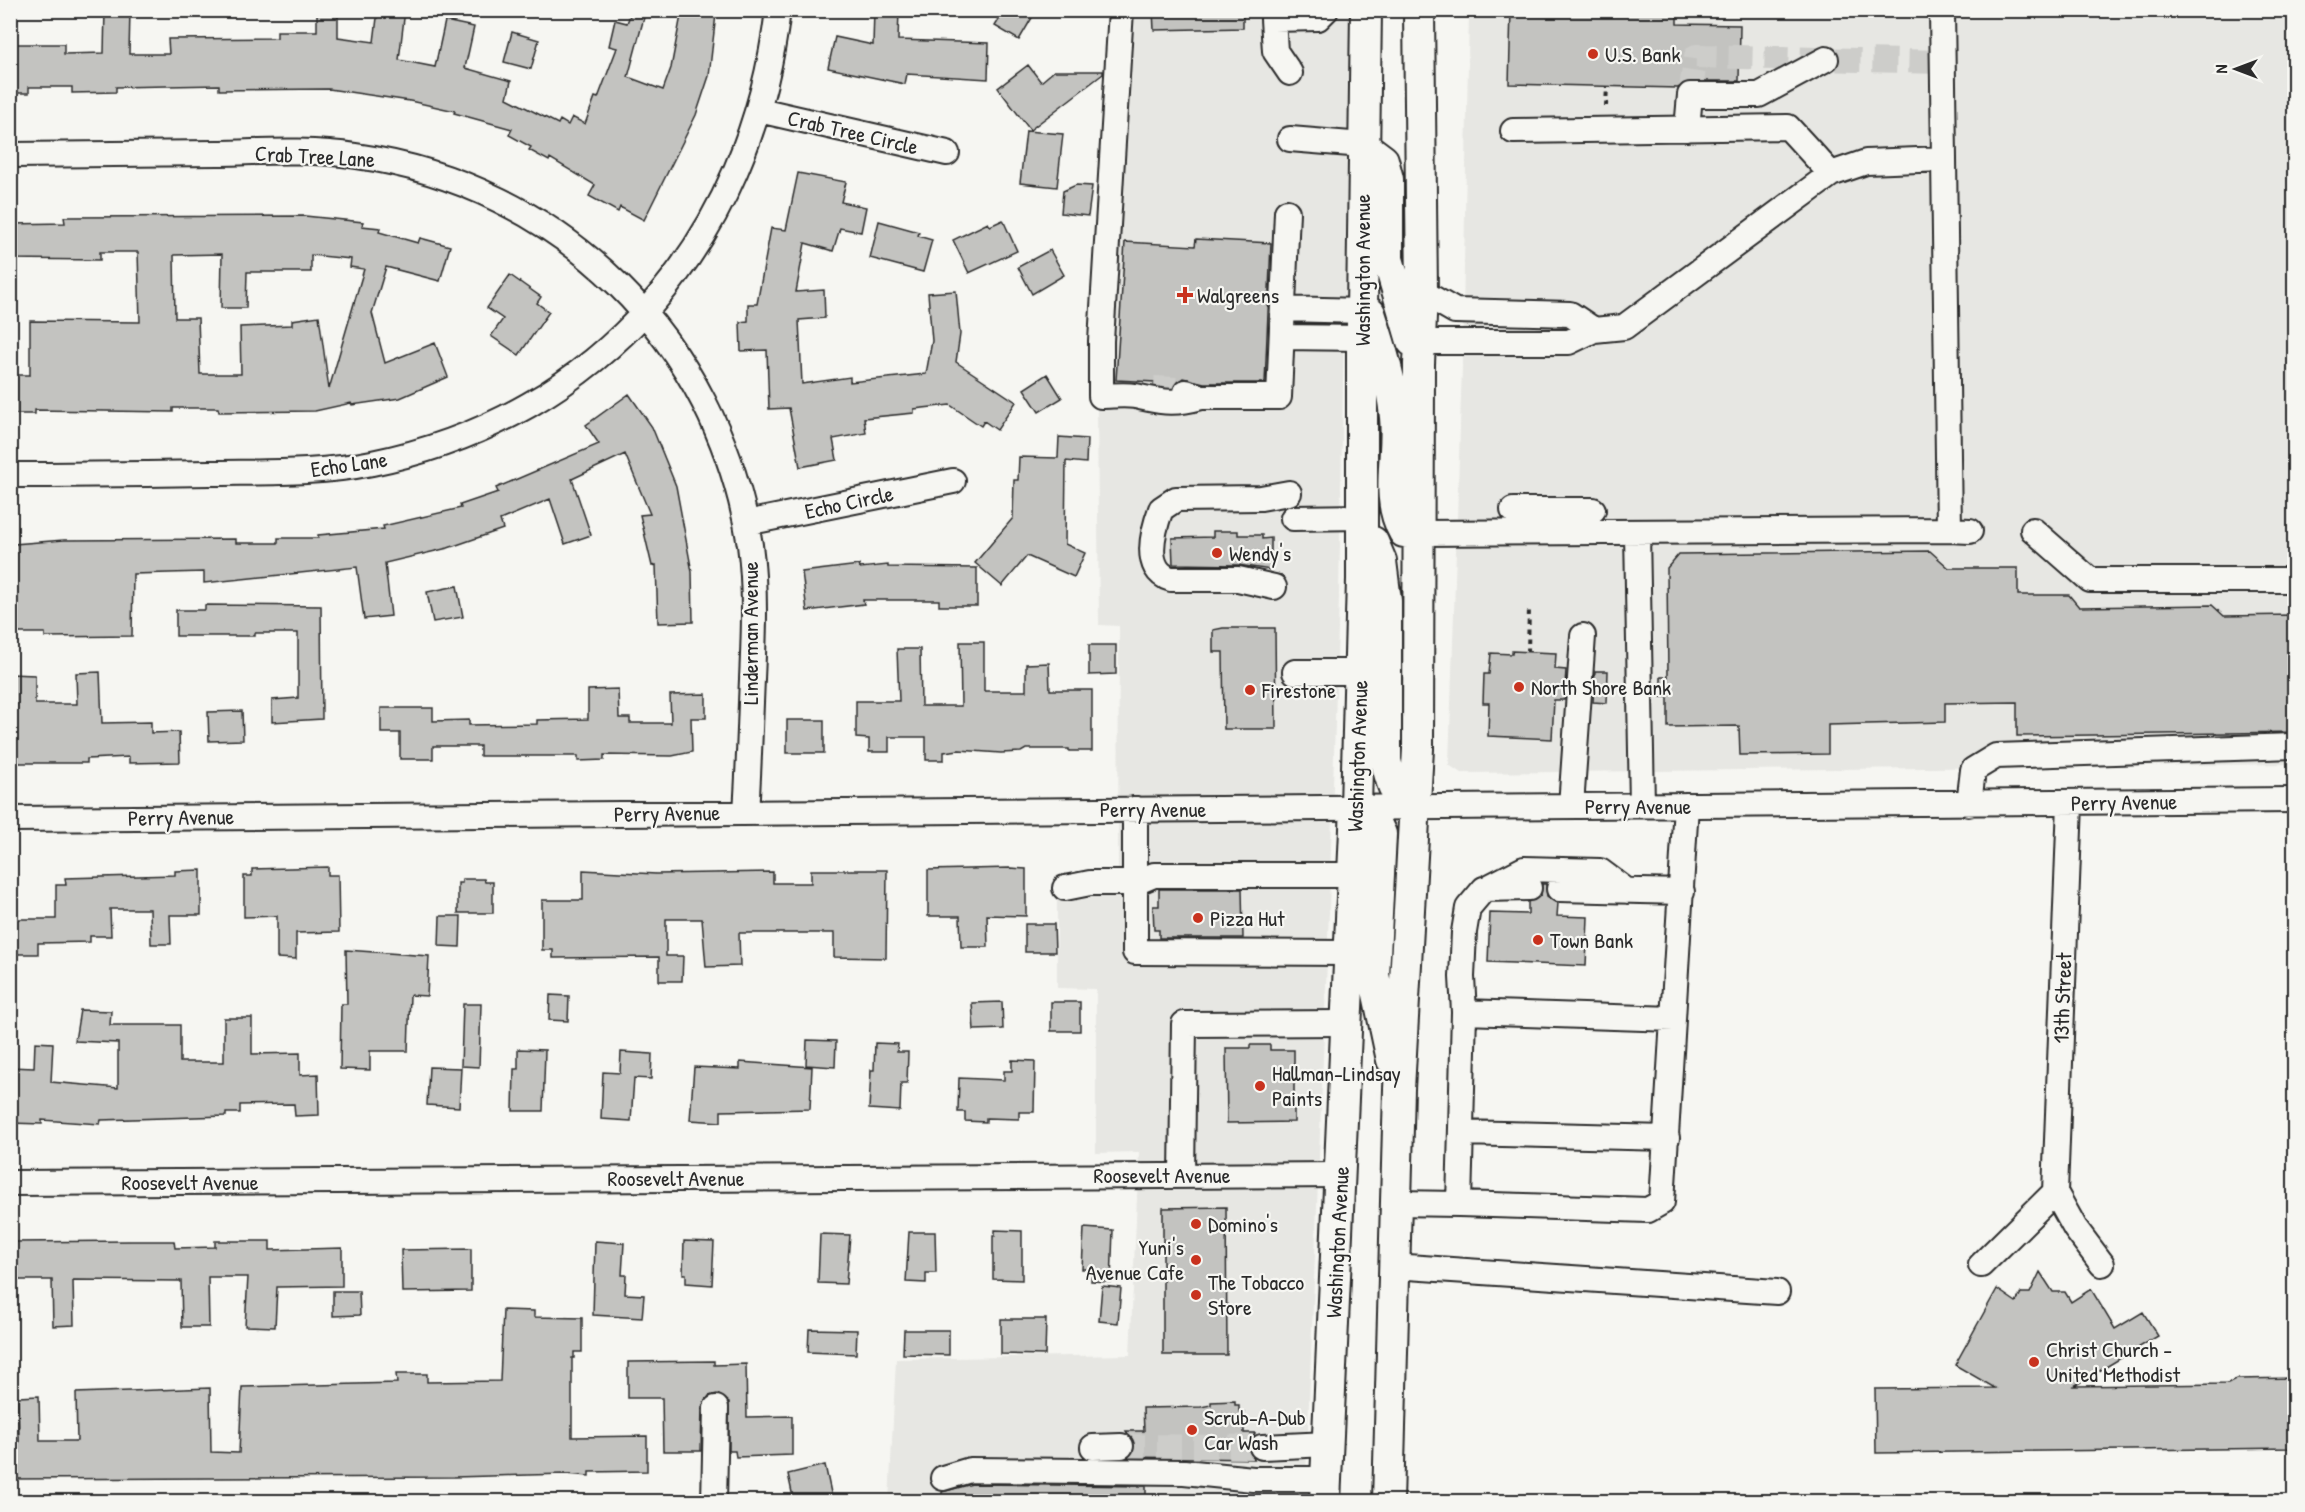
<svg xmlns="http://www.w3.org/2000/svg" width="2305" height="1512" viewBox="0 0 2305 1512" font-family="'Patrick Hand',sans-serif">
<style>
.built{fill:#e7e7e3}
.building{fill:#c3c3c0;stroke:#2b2b2b;stroke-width:1.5;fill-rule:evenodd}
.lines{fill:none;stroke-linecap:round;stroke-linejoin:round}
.minor-tunnel{stroke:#cdcdca;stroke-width:24;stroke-dasharray:24 12;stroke-linecap:butt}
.minor-casing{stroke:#2b2b2b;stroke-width:28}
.major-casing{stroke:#2b2b2b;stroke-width:34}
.path{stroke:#2b2b2b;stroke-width:4;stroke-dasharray:4.5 4.5;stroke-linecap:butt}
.minor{stroke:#f6f6f2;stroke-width:24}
.major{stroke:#f6f6f2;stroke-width:30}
.poi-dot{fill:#c8321e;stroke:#f6f6f2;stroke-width:2}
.labels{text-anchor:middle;stroke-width:4.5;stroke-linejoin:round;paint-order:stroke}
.poi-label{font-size:22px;fill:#2b2b2b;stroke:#f6f6f2;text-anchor:start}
.street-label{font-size:22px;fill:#2b2b2b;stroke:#f6f6f2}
</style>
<rect width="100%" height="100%" fill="#f6f6f2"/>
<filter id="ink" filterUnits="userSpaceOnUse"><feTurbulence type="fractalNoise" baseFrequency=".0167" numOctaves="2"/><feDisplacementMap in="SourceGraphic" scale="12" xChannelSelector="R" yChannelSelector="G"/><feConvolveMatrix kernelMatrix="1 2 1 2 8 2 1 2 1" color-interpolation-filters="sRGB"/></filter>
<g filter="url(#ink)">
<path class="built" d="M 1110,11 L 1350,11 L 1339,597 L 1329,912 L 1305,1501 L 889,1502 L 896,1359 L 1130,1355 L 1139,1152 L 1096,1153 L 1096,989 L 1057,988 L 1057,875 L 1118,874 L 1119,626 L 1099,625 L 1096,299 Z
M 1469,11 L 2294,11 L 2294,764 L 1461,773 L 1449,765 L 1462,365 Z"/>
<path class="building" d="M 105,10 L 130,10 L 129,54 L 169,54 L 168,39 L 277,38 L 277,31 L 317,31 L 317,10 L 338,10 L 338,37 L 374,42 L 378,10 L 405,10 L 399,60 L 435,67 L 445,21 L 474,27 L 465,68 L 511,81 L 507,98 L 558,124 L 560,120 L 568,125 L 572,117 L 585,124 L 595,97 L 598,98 L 617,48 L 609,46 L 615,20 L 627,23 L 632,10 L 646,10 L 628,77 L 663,90 L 671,68 L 682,10 L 716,14 L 709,76 L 696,115 L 644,220 L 620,207 L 618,212 L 589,196 L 595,185 L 550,158 L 549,161 L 529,150 L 531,147 L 509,135 L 512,129 L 454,113 L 455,111 L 410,101 L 329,89 L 219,90 L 219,85 L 116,87 L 116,92 L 72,93 L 72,87 L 29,87 L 29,93 L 10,93 L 10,44 L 64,44 L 64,54 L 104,53 Z
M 874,10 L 899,10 L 898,40 L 989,43 L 988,79 L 907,74 L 905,84 L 828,68 L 835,37 L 873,45 Z
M 1005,10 L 1022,10 L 1033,16 L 1019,40 L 995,26 Z
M 1153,10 L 1243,10 L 1243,28 L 1154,30 Z
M 1511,10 L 1620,14 L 1620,10 L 1677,10 L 1677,24 L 1740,25 L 1739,81 L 1690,81 L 1678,88 L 1509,84 Z
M 512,32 L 539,40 L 531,69 L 504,62 Z
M 1028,65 L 1041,82 L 1054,71 L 1103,71 L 1103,74 L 1030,130 L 998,88 Z
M 1026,131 L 1063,134 L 1057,187 L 1020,183 Z
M 798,173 L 846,182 L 841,202 L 866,207 L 861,232 L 840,228 L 833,251 L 805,243 L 796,292 L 824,290 L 825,318 L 799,320 L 802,384 L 850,377 L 850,382 L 926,374 L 932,341 L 928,293 L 956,291 L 960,334 L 956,362 L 1016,402 L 997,430 L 984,421 L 981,426 L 950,405 L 914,409 L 914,413 L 864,418 L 866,433 L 833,439 L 837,460 L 800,467 L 789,408 L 769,409 L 767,350 L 741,351 L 740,322 L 748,321 L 748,304 L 757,304 L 771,228 L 786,230 Z
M 1076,185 L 1092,186 L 1088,216 L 1061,213 L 1063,191 Z
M 305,216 L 363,222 L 362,226 L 380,228 L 379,232 L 418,243 L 420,238 L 450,246 L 440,281 L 386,267 L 372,313 L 385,363 L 435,343 L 448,377 L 400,398 L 352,405 L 351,403 L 315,411 L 219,412 L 218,408 L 173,408 L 173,412 L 35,410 L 35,414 L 10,414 L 10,375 L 30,375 L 30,321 L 140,322 L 138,252 L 100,252 L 100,260 L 10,259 L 10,224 L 65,223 L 64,217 ZM 222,254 L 221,308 L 246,308 L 247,272 L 311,272 L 311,255 L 351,259 L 350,267 L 364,269 L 329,389 L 319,316 L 292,320 L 292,325 L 240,327 L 241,374 L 200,374 L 198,318 L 175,318 L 174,255 Z
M 1003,220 L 1017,251 L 969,273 L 953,240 L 988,223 L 990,226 Z
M 879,221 L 919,232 L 918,236 L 932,240 L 923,272 L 870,258 Z
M 1196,239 L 1271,243 L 1265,383 L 1204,383 L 1183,378 L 1169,388 L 1154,385 L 1155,382 L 1116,380 L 1125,242 L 1195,246 Z
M 1050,250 L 1064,275 L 1032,294 L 1018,267 Z
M 510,275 L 541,297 L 537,303 L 549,312 L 519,355 L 491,336 L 503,319 L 487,308 Z
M 1047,374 L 1062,398 L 1039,412 L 1024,389 Z
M 629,394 L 652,427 L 676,486 L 692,572 L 693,622 L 658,623 L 656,565 L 652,566 L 640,515 L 650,514 L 625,454 L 572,479 L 591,535 L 565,544 L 550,499 L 500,520 L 503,529 L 448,548 L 385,563 L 391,616 L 364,619 L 357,567 L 204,583 L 204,572 L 133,574 L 132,636 L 45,637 L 45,633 L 10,633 L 10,607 L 16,607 L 14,544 L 64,540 L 236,539 L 236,543 L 278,543 L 278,538 L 318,538 L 318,535 L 384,529 L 383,526 L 461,508 L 460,505 L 498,492 L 496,488 L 599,444 L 586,425 Z
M 1059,437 L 1087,439 L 1086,463 L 1066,461 L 1065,544 L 1085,553 L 1074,577 L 1027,556 L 1002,586 L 975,563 L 1013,518 L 1014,480 L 1018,480 L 1019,457 L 1058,458 Z
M 1213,531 L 1238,531 L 1238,535 L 1262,535 L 1262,539 L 1271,538 L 1271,570 L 1238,565 L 1173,564 L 1172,538 L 1213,537 Z
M 1930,551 L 1949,568 L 2018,568 L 2018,595 L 2069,595 L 2079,607 L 2212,605 L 2224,616 L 2295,615 L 2295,732 L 2017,736 L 2017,702 L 1945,703 L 1945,722 L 1828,725 L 1828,754 L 1740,755 L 1739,726 L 1668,727 L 1668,697 L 1661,697 L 1661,677 L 1668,677 L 1667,568 L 1679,554 Z
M 859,565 L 860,568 L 888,565 L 888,567 L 977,568 L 977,606 L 939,606 L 939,600 L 863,600 L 864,604 L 807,611 L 802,572 Z
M 457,586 L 463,617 L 433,622 L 427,592 Z
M 205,605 L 321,606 L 322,719 L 272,722 L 272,700 L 298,698 L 298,633 L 255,633 L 255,636 L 176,636 L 176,610 L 205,610 Z
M 1223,628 L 1275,628 L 1276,729 L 1224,729 L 1223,652 L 1213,652 L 1213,630 Z
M 960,642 L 984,642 L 984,691 L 1026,691 L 1026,664 L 1049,663 L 1050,690 L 1092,690 L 1092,751 L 1069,751 L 1069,749 L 1026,749 L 1021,752 L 1001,753 L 959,750 L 944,752 L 944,760 L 926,760 L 926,737 L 889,737 L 889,752 L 869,752 L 869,739 L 856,738 L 856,701 L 899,701 L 897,649 L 920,649 L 921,706 L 961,706 Z
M 1089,645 L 1116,645 L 1116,674 L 1089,675 Z
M 1512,651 L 1556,653 L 1555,669 L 1566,670 L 1564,700 L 1554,700 L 1552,739 L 1488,736 L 1489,703 L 1483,703 L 1484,674 L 1489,674 L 1491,653 L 1512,654 Z
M 1595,671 L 1608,671 L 1607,703 L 1593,702 Z
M 100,672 L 102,723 L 151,722 L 151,733 L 179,732 L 180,762 L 129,763 L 129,757 L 87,759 L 87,763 L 10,763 L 10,674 L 35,675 L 35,704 L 77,704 L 76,673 Z
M 618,689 L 619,718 L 630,718 L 630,723 L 671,723 L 670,695 L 706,694 L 706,718 L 691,718 L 692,752 L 672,756 L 604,755 L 604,760 L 578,761 L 578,756 L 480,756 L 480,746 L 433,746 L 433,759 L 400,759 L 400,733 L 381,733 L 381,708 L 433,708 L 433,721 L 469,720 L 469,725 L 537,724 L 537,720 L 588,719 L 588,690 Z
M 242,711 L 243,740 L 209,741 L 208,712 Z
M 787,720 L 824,720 L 824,753 L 787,753 Z
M 328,867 L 328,875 L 338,875 L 339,932 L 296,933 L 296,959 L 277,958 L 277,916 L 244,917 L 244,876 L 252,876 L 252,869 Z
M 1010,868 L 1026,869 L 1026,916 L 987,915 L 988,947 L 961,947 L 960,916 L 928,916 L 928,870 Z
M 201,870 L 201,915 L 170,915 L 171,944 L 151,944 L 150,909 L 110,909 L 111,936 L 90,936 L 90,942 L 38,943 L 38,954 L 10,954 L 10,919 L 56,919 L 56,885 L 66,885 L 65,878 L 175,875 L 175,871 Z
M 583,870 L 656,874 L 773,872 L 773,883 L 811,883 L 811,870 L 887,870 L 886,958 L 834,957 L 834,933 L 739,933 L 740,966 L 706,967 L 702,919 L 666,919 L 666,956 L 683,956 L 682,981 L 659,981 L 659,957 L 553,958 L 553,950 L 542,950 L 542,900 L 583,900 Z
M 462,879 L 484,879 L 485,882 L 493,882 L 493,913 L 458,913 L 458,883 L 462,883 Z
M 1542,884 L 1546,884 L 1547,896 L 1558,903 L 1557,916 L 1588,917 L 1586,966 L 1488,962 L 1490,913 L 1528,914 L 1528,902 L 1541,895 Z
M 1159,889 L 1242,889 L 1243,938 L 1159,938 L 1159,930 L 1154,930 L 1153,906 L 1159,906 Z
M 440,916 L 461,916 L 460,947 L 439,946 Z
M 1025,924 L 1054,924 L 1055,952 L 1025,952 Z
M 346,950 L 429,956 L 427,996 L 410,995 L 408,1051 L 370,1051 L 370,1070 L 340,1069 L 341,1004 L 347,1004 Z
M 550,995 L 569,996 L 568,1021 L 549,1020 Z
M 1002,1002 L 1003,1029 L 974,1030 L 972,1003 Z
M 1051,1002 L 1080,1002 L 1080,1031 L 1051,1031 Z
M 463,1004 L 481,1004 L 479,1067 L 461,1066 Z
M 80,1010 L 111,1011 L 110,1025 L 180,1025 L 180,1062 L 224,1062 L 224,1018 L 252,1018 L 252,1054 L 300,1053 L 300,1075 L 318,1074 L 319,1115 L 295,1116 L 294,1104 L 240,1105 L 240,1113 L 226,1113 L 226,1116 L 101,1120 L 100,1124 L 42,1120 L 42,1124 L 10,1123 L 10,1067 L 34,1068 L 35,1042 L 53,1043 L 51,1082 L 118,1088 L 118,1043 L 75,1041 Z
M 807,1040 L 836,1041 L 835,1067 L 806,1065 Z
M 875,1043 L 898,1044 L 897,1052 L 908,1052 L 907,1083 L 901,1083 L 900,1111 L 869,1109 L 871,1070 L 874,1070 Z
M 1250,1045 L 1270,1045 L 1270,1050 L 1294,1050 L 1294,1122 L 1227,1123 L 1226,1048 L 1250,1048 Z
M 518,1049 L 545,1050 L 543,1111 L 513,1111 L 514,1069 L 518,1069 Z
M 621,1052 L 652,1054 L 651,1079 L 634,1078 L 631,1121 L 601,1119 L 603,1072 L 620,1073 Z
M 1012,1060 L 1035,1061 L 1034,1112 L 1019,1112 L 1019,1119 L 986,1118 L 986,1122 L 965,1121 L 965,1112 L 958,1112 L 959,1078 L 1004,1080 L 1004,1071 L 1012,1071 Z
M 740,1062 L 812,1067 L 810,1109 L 721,1111 L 721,1122 L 690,1120 L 694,1067 L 740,1069 Z
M 429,1067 L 461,1068 L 459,1107 L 427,1105 Z
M 1226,1207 L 1227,1355 L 1163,1355 L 1163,1208 Z
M 1084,1228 L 1113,1230 L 1111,1282 L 1091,1281 L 1092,1269 L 1082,1269 Z
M 995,1230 L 1022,1231 L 1022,1280 L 993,1279 L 993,1236 L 995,1236 Z
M 909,1232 L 935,1232 L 936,1273 L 926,1273 L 926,1283 L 906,1282 Z
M 820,1234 L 850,1235 L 846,1284 L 818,1283 Z
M 131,1241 L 174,1241 L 175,1248 L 215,1247 L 215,1241 L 270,1241 L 270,1250 L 342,1248 L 342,1286 L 277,1287 L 275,1327 L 245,1326 L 248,1277 L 208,1277 L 209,1327 L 182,1327 L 181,1281 L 73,1280 L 74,1325 L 53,1326 L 52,1280 L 14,1280 L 14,1242 Z
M 595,1241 L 624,1243 L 622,1275 L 626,1275 L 625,1294 L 644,1295 L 642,1318 L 593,1315 Z
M 684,1241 L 714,1242 L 712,1285 L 686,1283 L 686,1274 L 683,1274 Z
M 471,1249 L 471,1291 L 402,1292 L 401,1250 Z
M 2040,1272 L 2053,1292 L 2065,1292 L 2071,1302 L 2091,1289 L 2115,1329 L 2143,1312 L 2158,1336 L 2074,1386 L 2228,1384 L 2237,1379 L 2295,1378 L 2295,1448 L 1876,1453 L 1875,1389 L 1995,1388 L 1955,1365 L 1997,1289 L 2016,1302 L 2021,1293 L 2030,1293 Z
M 1102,1286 L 1121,1288 L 1118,1323 L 1099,1321 Z
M 333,1291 L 359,1291 L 360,1315 L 333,1316 Z
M 503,1310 L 534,1311 L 534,1317 L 582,1318 L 582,1352 L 574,1352 L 574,1358 L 572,1358 L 572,1437 L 647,1436 L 647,1471 L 589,1472 L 589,1476 L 565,1474 L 454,1477 L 10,1479 L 10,1442 L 19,1442 L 18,1397 L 39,1396 L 40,1441 L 77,1441 L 76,1393 L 210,1388 L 211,1452 L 239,1453 L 242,1387 L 397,1383 L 396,1374 L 427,1374 L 427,1382 L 500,1381 Z
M 1001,1319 L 1046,1319 L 1045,1355 L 1001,1354 Z
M 809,1329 L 857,1330 L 856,1354 L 808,1352 Z
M 904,1330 L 949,1330 L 949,1355 L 903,1354 Z
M 714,1361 L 714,1365 L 746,1364 L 747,1417 L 792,1416 L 792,1455 L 736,1457 L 735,1451 L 729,1451 L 729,1402 L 717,1394 L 709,1396 L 702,1407 L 701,1451 L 663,1451 L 662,1398 L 628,1398 L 628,1362 Z
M 1235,1401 L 1235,1405 L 1239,1405 L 1239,1412 L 1244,1412 L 1244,1433 L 1255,1433 L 1248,1447 L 1254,1459 L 1129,1457 L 1135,1445 L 1126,1431 L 1144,1431 L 1143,1408 L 1201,1407 L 1211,1405 L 1211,1402 Z
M 825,1465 L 833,1502 L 794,1502 L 788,1474 Z
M 972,1484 L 1146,1486 L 1146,1497 L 1145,1502 L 942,1502 L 942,1492 Z"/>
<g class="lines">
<path class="minor-tunnel" d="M 1690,95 L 1696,56 L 1943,62
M 1154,388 L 1176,389
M 1121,1446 L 1262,1447"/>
<g class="minor-casing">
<path id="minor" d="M 1121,10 L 1101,341 L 1101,396 C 1112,396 1124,394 1135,396 C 1164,402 1172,405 1202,397
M 1290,73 L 1275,51 L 1273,19 L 1318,18 L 1326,10
M 759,110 L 947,153
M 1687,129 L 1690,95 L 1759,95 L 1826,59
M 1513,131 L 1788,127 L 1831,174
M 1290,139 L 1363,145
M 10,155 C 79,154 148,154 217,153 C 263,152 310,149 356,156 C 561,185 718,340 750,545 C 756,589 754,634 752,679 C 750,723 749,768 746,812
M 1422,292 L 1455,311 L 1570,314 L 1594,330
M 1284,309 L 1362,311
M 1283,337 L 1362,338
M 1421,342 L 1569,342 L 1594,330 L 1624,327 L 1831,174 L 1866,162 L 1944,159
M 1186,392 L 1202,397 L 1279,397 L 1287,212
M 10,475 C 77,475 143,474 209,473 C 264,472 319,474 372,463 C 602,417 751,239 778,10
M 1513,510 L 1593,510
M 1293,518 L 1363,517
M 746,523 L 953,481
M 1949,530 L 1970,531
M 2033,530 L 2090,580 L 2294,580
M 1420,533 L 1949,530 L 1942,10
M 1637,533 L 1642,805
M 1274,587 L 1238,579 L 1171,579 C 1142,570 1153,531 1161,509 L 1176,499 L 1261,498 L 1289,493
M 1295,672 L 1360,672
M 1969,804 L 1973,770 L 1996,756 L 2294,746
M 1571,806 L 1583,636
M 10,819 L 2294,800
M 1491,886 L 1524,869 L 1600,871 L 1627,891
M 1065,888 L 1090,883 L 1135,883 L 1135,809
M 1559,889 L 1682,892
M 1348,953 L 1135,952 L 1135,883 L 1154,875 L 1352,875
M 1464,1012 L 1462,977 L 1464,932 L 1468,908 L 1484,889 L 1529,888
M 1461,1133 L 1667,1138
M 1182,1175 L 1184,1024 L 1345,1023
M 10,1183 L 1341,1175
M 2055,1192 L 2070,803
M 1395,1203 L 1459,1204 L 1464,1012 L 1673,1019 L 1686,805
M 1459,1204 L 1648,1210 L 1662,1202 L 1673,1019
M 1981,1265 L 2055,1192 L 2075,1228 L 2102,1264
M 1393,1266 L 1777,1292
M 1093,1447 L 1121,1446
M 1262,1447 L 1328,1444
M 943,1478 L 970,1470 L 1184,1472 L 1253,1479 L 1327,1479
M 714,1502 L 716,1408"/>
</g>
<g class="major-casing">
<path id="major" d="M 1363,145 L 1383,160 L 1388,179 L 1388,259 L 1412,341
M 1370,313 C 1381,347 1392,382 1395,417 C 1399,456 1384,497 1404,532 L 1420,533
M 1373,542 L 1381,561 L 1386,601 L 1386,761 C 1392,785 1393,794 1414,809
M 1359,807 L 1374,819 L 1381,834 L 1374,975 L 1392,1060
M 1325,1502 L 1356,807 L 1362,579 L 1362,311 L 1366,10
M 1388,1502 L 1399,1089 L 1418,749 L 1419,364 L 1422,292 L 1419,10"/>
</g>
<path class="path" d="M 1594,14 L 1594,10
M 1606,106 L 1607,86
M 1528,652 L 1529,608"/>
<use href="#minor" class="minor"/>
<use href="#major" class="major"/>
</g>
</g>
<g class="poi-dot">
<circle cx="1593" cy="54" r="6"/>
<path d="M1182 286h6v6h6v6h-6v6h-6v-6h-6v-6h6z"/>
<circle cx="1217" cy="553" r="6"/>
<circle cx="1519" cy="687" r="6"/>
<circle cx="1250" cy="690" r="6"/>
<circle cx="1198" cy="918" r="6"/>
<circle cx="1538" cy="940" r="6"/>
<circle cx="1260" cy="1086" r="6"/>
<circle cx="1196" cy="1224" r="6"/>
<circle cx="1196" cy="1260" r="6"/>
<circle cx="1196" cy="1295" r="6"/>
<circle cx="2034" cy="1362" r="6"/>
<circle cx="1192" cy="1430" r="6"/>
</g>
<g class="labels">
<g class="poi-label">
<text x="1605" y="62">U.S. Bank</text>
<text x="1197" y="303">Walgreens</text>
<text x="1229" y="561">Wendy's</text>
<text x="1531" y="695">North Shore Bank</text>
<text x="1262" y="698">Firestone</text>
<text x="1210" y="926">Pizza Hut</text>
<text x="1550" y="948">Town Bank</text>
<text x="1272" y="1081">Hallman-Lindsay<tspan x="1272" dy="25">Paints</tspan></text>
<text x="1208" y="1232">Domino's</text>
<text x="1184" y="1255" text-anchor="end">Yuni's<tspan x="1184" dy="25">Avenue Cafe</tspan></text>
<text x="1208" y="1290">The Tobacco<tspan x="1208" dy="25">Store</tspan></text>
<text x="2046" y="1357">Christ Church -<tspan x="2046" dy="25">United Methodist</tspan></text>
<text x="1204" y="1425">Scrub-A-Dub<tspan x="1204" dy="25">Car Wash</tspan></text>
</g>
<g class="street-label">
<text transform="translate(853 132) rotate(13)" y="8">Crab Tree Circle</text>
<text transform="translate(315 156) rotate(3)" y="8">Crab Tree Lane</text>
<text transform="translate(1362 270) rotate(-90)" y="8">Washington Avenue</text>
<text transform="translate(349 464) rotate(-8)" y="8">Echo Lane</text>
<text transform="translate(849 502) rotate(-12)" y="8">Echo Circle</text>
<text transform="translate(750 633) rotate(-90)" y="8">Linderman Avenue</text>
<text transform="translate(1357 756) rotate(-88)" y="8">Washington Avenue</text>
<text transform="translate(2124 802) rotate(-1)" y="8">Perry Avenue</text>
<text x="1638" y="814">Perry Avenue</text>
<text x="1153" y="817">Perry Avenue</text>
<text transform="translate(667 813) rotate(-1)" y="8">Perry Avenue</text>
<text transform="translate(181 817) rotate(-1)" y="8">Perry Avenue</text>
<text transform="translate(2062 998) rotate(-88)" y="8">13th Street</text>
<text x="1162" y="1183">Roosevelt Avenue</text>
<text x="676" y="1186">Roosevelt Avenue</text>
<text x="190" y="1190">Roosevelt Avenue</text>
<text transform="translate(1337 1242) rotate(-87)" y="8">Washington Avenue</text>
</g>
</g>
<rect width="2305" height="1512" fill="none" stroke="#f6f6f2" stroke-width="36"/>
<rect x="18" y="18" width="2269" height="1476" fill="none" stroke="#2b2b2b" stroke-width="2" filter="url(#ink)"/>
<g transform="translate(2236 69) rotate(270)" stroke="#f6f6f2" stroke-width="4.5" paint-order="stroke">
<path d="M0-4.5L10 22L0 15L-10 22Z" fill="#2b2b2b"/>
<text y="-9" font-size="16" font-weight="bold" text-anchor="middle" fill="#2b2b2b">N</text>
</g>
</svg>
